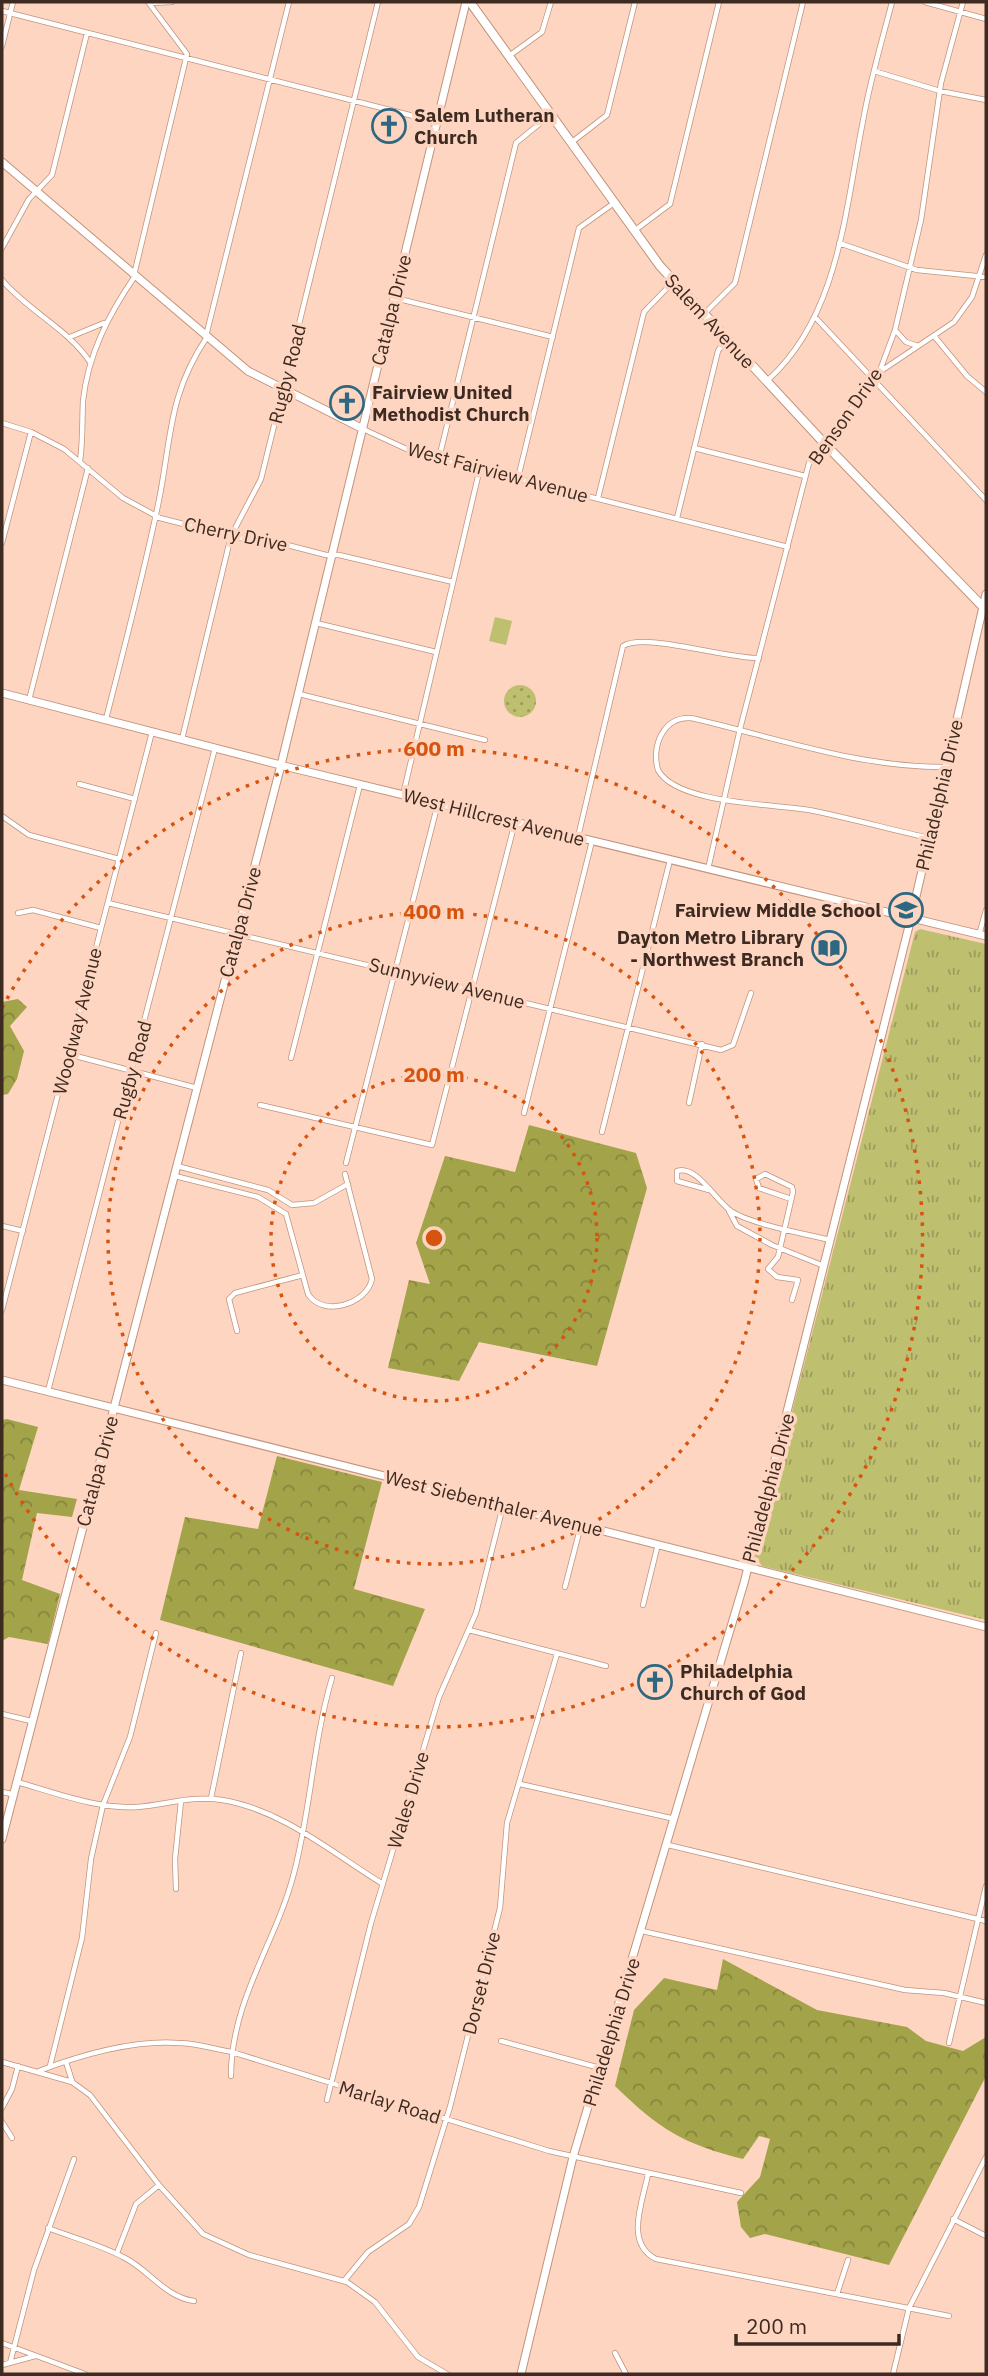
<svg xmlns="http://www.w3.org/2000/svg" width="988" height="2376" viewBox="0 0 988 2376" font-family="'IBM Plex Sans',sans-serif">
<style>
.grass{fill:url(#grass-tufts)}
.forest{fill:url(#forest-crowns)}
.park{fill:url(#park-dots)}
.garden{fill:#bfbf70}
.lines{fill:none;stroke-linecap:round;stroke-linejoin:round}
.street-casing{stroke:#c2937b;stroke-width:6}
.secondary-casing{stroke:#c2937b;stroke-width:9}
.primary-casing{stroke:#c2937b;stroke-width:10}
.street{stroke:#fff;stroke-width:4.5}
.secondary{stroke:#fff;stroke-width:7}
.primary{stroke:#fff;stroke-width:8}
.ring{fill:none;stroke:#d7540e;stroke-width:3.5;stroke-dasharray:3.5 7}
.labels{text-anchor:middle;stroke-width:7;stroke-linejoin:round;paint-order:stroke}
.poi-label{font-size:19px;font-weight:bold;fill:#3d2a20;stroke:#fed5c1;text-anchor:start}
.street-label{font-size:19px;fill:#3d2a20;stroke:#fed5c1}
.centre{fill:#d7540e;stroke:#fed5c1;stroke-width:3.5}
.ring-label{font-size:21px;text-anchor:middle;font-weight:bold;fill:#d7540e;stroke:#fed5c1;stroke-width:7;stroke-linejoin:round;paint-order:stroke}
</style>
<defs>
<pattern id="grass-tufts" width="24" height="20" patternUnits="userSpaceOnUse" patternTransform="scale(1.75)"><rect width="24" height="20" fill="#bfbf70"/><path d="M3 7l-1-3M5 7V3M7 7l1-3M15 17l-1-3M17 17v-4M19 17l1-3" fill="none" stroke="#9c9b5c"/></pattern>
<pattern id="forest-crowns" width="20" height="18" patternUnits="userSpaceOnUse" patternTransform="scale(1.75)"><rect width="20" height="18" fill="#a3a34a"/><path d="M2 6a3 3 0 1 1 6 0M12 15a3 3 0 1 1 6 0" fill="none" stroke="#86853d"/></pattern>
<pattern id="park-dots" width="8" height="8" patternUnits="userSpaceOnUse" patternTransform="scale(1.75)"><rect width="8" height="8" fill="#bfbf70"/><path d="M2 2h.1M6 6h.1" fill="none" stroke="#9c9b5c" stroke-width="1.8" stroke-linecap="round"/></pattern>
</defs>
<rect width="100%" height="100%" fill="#fed5c1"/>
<path class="grass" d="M 920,929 L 986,944 L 986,1620 L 762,1566 L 755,1556 L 915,932 Z"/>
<path class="forest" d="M 18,999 L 27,1007 L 10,1026 L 24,1051 L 17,1079 L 8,1094 L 2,1095 L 2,1002 Z
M 529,1125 L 636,1153 L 647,1188 L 597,1366 L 479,1342 L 459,1381 L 388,1368 L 409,1280 L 430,1284 L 416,1243 L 445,1156 L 515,1172 Z
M 7,1419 L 38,1427 L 19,1490 L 77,1499 L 72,1517 L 37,1513 L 22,1580 L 60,1594 L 48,1644 L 9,1637 L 2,1641 L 2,1420 Z
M 277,1456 L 382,1482 L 354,1589 L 425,1609 L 393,1686 L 160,1620 L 185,1517 L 258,1529 Z
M 723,1959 L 817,2010 L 907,2027 L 926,2041 L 963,2051 L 986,2037 L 986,2076 L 889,2265 L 765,2234 L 750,2238 L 741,2227 L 737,2202 L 760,2177 L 770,2139 L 759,2136 L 743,2159 C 683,2144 659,2129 615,2086 L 634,2010 L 664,1978 L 717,1990 Z"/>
<path class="park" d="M504 701a16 16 0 1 1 32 0a16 16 0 1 1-32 0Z"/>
<path class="garden" d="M 495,617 L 512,621 L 506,645 L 489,641 Z"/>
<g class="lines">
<g class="street-casing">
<path id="street" d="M 925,2 L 986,19
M 150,3 L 172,2
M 2,11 L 437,122
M 2,46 L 13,2
M 509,56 L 542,32 L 551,2
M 874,71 L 940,91 L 986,100
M 572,142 L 607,115 L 635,2
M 634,231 L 670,204 L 719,2
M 839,243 L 917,270 L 986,277
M 2,248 L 29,199 L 52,175 L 87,33
M 134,275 L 187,54 L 148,2
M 2,280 C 28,311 67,328 90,362
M 395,298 L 553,337
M 705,313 L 735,283 L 803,2
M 815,317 L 986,500
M 895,330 L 906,342 L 918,346
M 206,336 L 289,2
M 70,337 L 104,323
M 935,337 L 967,376 L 986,392
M 881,371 L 954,322 L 972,297 L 986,255
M 768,380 C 839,316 845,210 863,121 C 870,80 882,41 892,2
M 2,423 L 31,432 L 64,449 L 123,498 L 160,518 L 238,538 L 268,540 L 326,555 L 339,555 L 453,582
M 363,429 L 413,452 L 788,547
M 694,448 L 805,476
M 439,458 L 516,143 L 550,115
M 80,461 C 83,441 82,421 83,401 C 88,354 109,314 135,276
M 518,478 L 579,228 L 614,203
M 598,498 L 644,312 L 673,282
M 677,518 L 718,351 L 726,339
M 2,543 L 31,432
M 316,623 L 436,652
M 299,694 L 485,740
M 29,700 L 88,468
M 106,719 C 124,648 143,577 158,505 C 172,438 167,397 207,337
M 182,739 L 231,536 L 261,479 L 378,2
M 79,784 L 135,799
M 403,795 L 480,468
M 2,816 L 29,835 L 119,859
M 578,837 L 623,646 C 644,632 727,659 759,658
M 929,838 C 889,829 849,818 809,810 C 774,804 676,804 658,770 C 651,747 663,716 691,718 C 774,737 860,768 946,767
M 708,869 L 740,729 L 809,463 L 879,373 L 895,330 L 921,220 L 941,83 L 963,2
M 108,903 L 721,1050 L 733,1045 L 751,993
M 18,913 L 33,910 L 101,928
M 979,935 L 986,910
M 68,1054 L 197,1088
M 291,1058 L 360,785
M 689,1103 L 702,1044
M 260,1105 L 432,1145 L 515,822
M 524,1113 L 592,841
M 602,1132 L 670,860
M 346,1163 L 438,803
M 177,1166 L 268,1190 L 292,1205 L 314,1203 L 348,1184
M 175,1176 L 258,1197 L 286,1214 L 308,1294 C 323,1318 367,1304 372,1279 L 345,1174
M 709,1190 L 677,1181 L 677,1171 C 696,1164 716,1201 731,1211 C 750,1224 806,1234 830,1240
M 791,1199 L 759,1188 L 756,1179 L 765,1174 L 792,1187 L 793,1192 L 778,1257 L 768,1269 L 777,1277 L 798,1280 L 792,1300
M 729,1211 L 737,1226 L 772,1245 L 824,1266
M 2,1226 L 23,1231
M 2,1310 L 152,732
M 237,1331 L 229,1299 L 235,1293 L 303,1275
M 48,1391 L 215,748
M 565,1587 L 581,1525
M 643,1605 L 658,1544
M 469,1630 L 606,1666
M 2,1714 L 31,1721
M 17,1782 C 56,1793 97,1809 137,1807 C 165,1805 194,1795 222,1800 C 283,1810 332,1853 383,1884
M 520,1784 L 675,1819
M 2,1792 L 12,1794
M 211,1798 L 241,1653
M 668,1845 L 986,1921
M 176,1889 L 175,1859 L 181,1801
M 642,1931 L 905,1990 L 944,1993 L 986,2003
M 501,2041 L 600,2068
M 949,2043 L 986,1886
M 2,2062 L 72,2082 L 90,2095 L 159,2185 L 203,2234 L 249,2255 L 347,2282 L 375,2302 L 418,2357 L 447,2374
M 66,2062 L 72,2081
M 50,2066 L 82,1938 L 91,1859 L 103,1805 L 130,1737 L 156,1633
M 39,2071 C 81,2055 132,2040 178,2043 C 196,2043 214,2049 232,2052 L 549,2151 L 741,2193
M 231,2076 C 231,2000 276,1943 294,1873 C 311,1808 313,1742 332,1678
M 327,2100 L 371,1923 L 439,1697 L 476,1613 L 503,1506
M 2,2108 L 12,2089 L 18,2066
M 2,2122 L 12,2138
M 648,2174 C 643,2201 624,2243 656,2259 L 949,2316
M 953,2219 L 986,2236
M 48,2228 C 74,2238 101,2245 125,2258 C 150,2271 165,2297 194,2301
M 117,2253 L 136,2204 L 159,2185
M 344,2281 L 368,2252 L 409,2224 L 419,2207 L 450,2107 L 500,1908 L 507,1823 L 557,1654
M 837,2294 L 848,2260
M 2,2343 L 85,2374
M 615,2353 L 626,2374
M 10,2363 L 34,2270 L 74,2159
M 2,2365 L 35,2356
M 893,2374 L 909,2308 L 986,2157"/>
</g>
<g class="secondary-casing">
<path id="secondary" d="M 2,162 L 248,371 L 363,429
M 2,693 L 288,767 L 986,936
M 2,1380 L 986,1627
M 2,1839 L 281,765 L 466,2
M 521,2374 L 573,2157 L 744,1583 L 911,918 L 986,594"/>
</g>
<g class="primary-casing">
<path id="primary" d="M 470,2 L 660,266 L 824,443 L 986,610"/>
</g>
<use href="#street" class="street"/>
<use href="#secondary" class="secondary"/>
<use href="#primary" class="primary"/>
</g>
<g class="ring">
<circle cx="434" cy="1238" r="163"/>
<circle cx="434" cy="1238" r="326"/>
<path d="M2 1008A489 489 0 1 1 2 1468"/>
</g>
<defs>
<g id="church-ring" transform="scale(1.75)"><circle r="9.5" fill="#fed5c1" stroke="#2d6780" stroke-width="1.5"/><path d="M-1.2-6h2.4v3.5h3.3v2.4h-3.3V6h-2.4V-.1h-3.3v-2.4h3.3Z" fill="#2d6780"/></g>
<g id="school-ring" transform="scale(1.75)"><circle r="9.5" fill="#fed5c1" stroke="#2d6780" stroke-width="1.5"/><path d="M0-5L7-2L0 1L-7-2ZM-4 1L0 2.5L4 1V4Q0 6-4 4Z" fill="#2d6780"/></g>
<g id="library-ring" transform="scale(1.75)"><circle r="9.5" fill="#fed5c1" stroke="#2d6780" stroke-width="1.5"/><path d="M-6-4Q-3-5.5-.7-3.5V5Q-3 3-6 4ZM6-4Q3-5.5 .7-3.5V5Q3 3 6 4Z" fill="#2d6780"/></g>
</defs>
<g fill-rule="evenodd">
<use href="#church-ring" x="389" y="126"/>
<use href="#church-ring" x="347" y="403"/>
<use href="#school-ring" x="906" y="910"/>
<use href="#library-ring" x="829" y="948"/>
<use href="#church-ring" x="655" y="1682"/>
</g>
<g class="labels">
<g class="poi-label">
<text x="414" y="122">Salem Lutheran<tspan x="414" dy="22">Church</tspan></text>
<text x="372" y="399">Fairview United<tspan x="372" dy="22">Methodist Church</tspan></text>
<text x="881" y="917" text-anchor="end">Fairview Middle School</text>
<text x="804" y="944" text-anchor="end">Dayton Metro Library<tspan x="804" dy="22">- Northwest Branch</tspan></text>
<text x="680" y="1678">Philadelphia<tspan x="680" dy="22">Church of God</tspan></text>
</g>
<g class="street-label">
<text transform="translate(391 310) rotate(-76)" y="7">Catalpa Drive</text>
<text transform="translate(710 321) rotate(47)" y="7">Salem Avenue</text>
<text transform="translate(287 374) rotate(-76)" y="7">Rugby Road</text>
<text transform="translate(845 416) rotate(-55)" y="7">Benson Drive</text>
<text transform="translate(498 472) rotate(15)" y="7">West Fairview Avenue</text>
<text transform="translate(236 534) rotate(12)" y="7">Cherry Drive</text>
<text transform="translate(939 795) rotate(-77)" y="7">Philadelphia Drive</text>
<text transform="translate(494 817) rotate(14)" y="7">West Hillcrest Avenue</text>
<text transform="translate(240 922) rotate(-75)" y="7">Catalpa Drive</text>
<text transform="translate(447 983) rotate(14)" y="7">Sunnyview Avenue</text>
<text transform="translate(77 1021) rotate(-76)" y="7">Woodway Avenue</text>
<text transform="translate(132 1070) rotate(-75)" y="7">Rugby Road</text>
<text transform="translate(97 1471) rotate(-75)" y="7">Catalpa Drive</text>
<text transform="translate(768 1488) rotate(-75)" y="7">Philadelphia Drive</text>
<text transform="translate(494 1503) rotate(14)" y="7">West Siebenthaler Avenue</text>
<text transform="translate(408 1800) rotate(-73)" y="7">Wales Drive</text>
<text transform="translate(481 1983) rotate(-76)" y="7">Dorset Drive</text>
<text transform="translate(611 2032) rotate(-73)" y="7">Philadelphia Drive</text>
<text transform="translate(390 2102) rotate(17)" y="7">Marlay Road</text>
</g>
</g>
<circle cx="434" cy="1238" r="10" class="centre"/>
<g class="ring-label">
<text x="434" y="756">600 m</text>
<text x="434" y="919">400 m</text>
<text x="434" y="1082">200 m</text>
</g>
<rect width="988" height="2376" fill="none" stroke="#3d2a20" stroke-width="7"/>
<path d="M736 2334v10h163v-10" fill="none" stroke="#3d2a20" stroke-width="3.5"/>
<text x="746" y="2334" font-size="21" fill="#3d2a20" stroke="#fed5c1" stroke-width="5" paint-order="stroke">200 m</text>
</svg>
